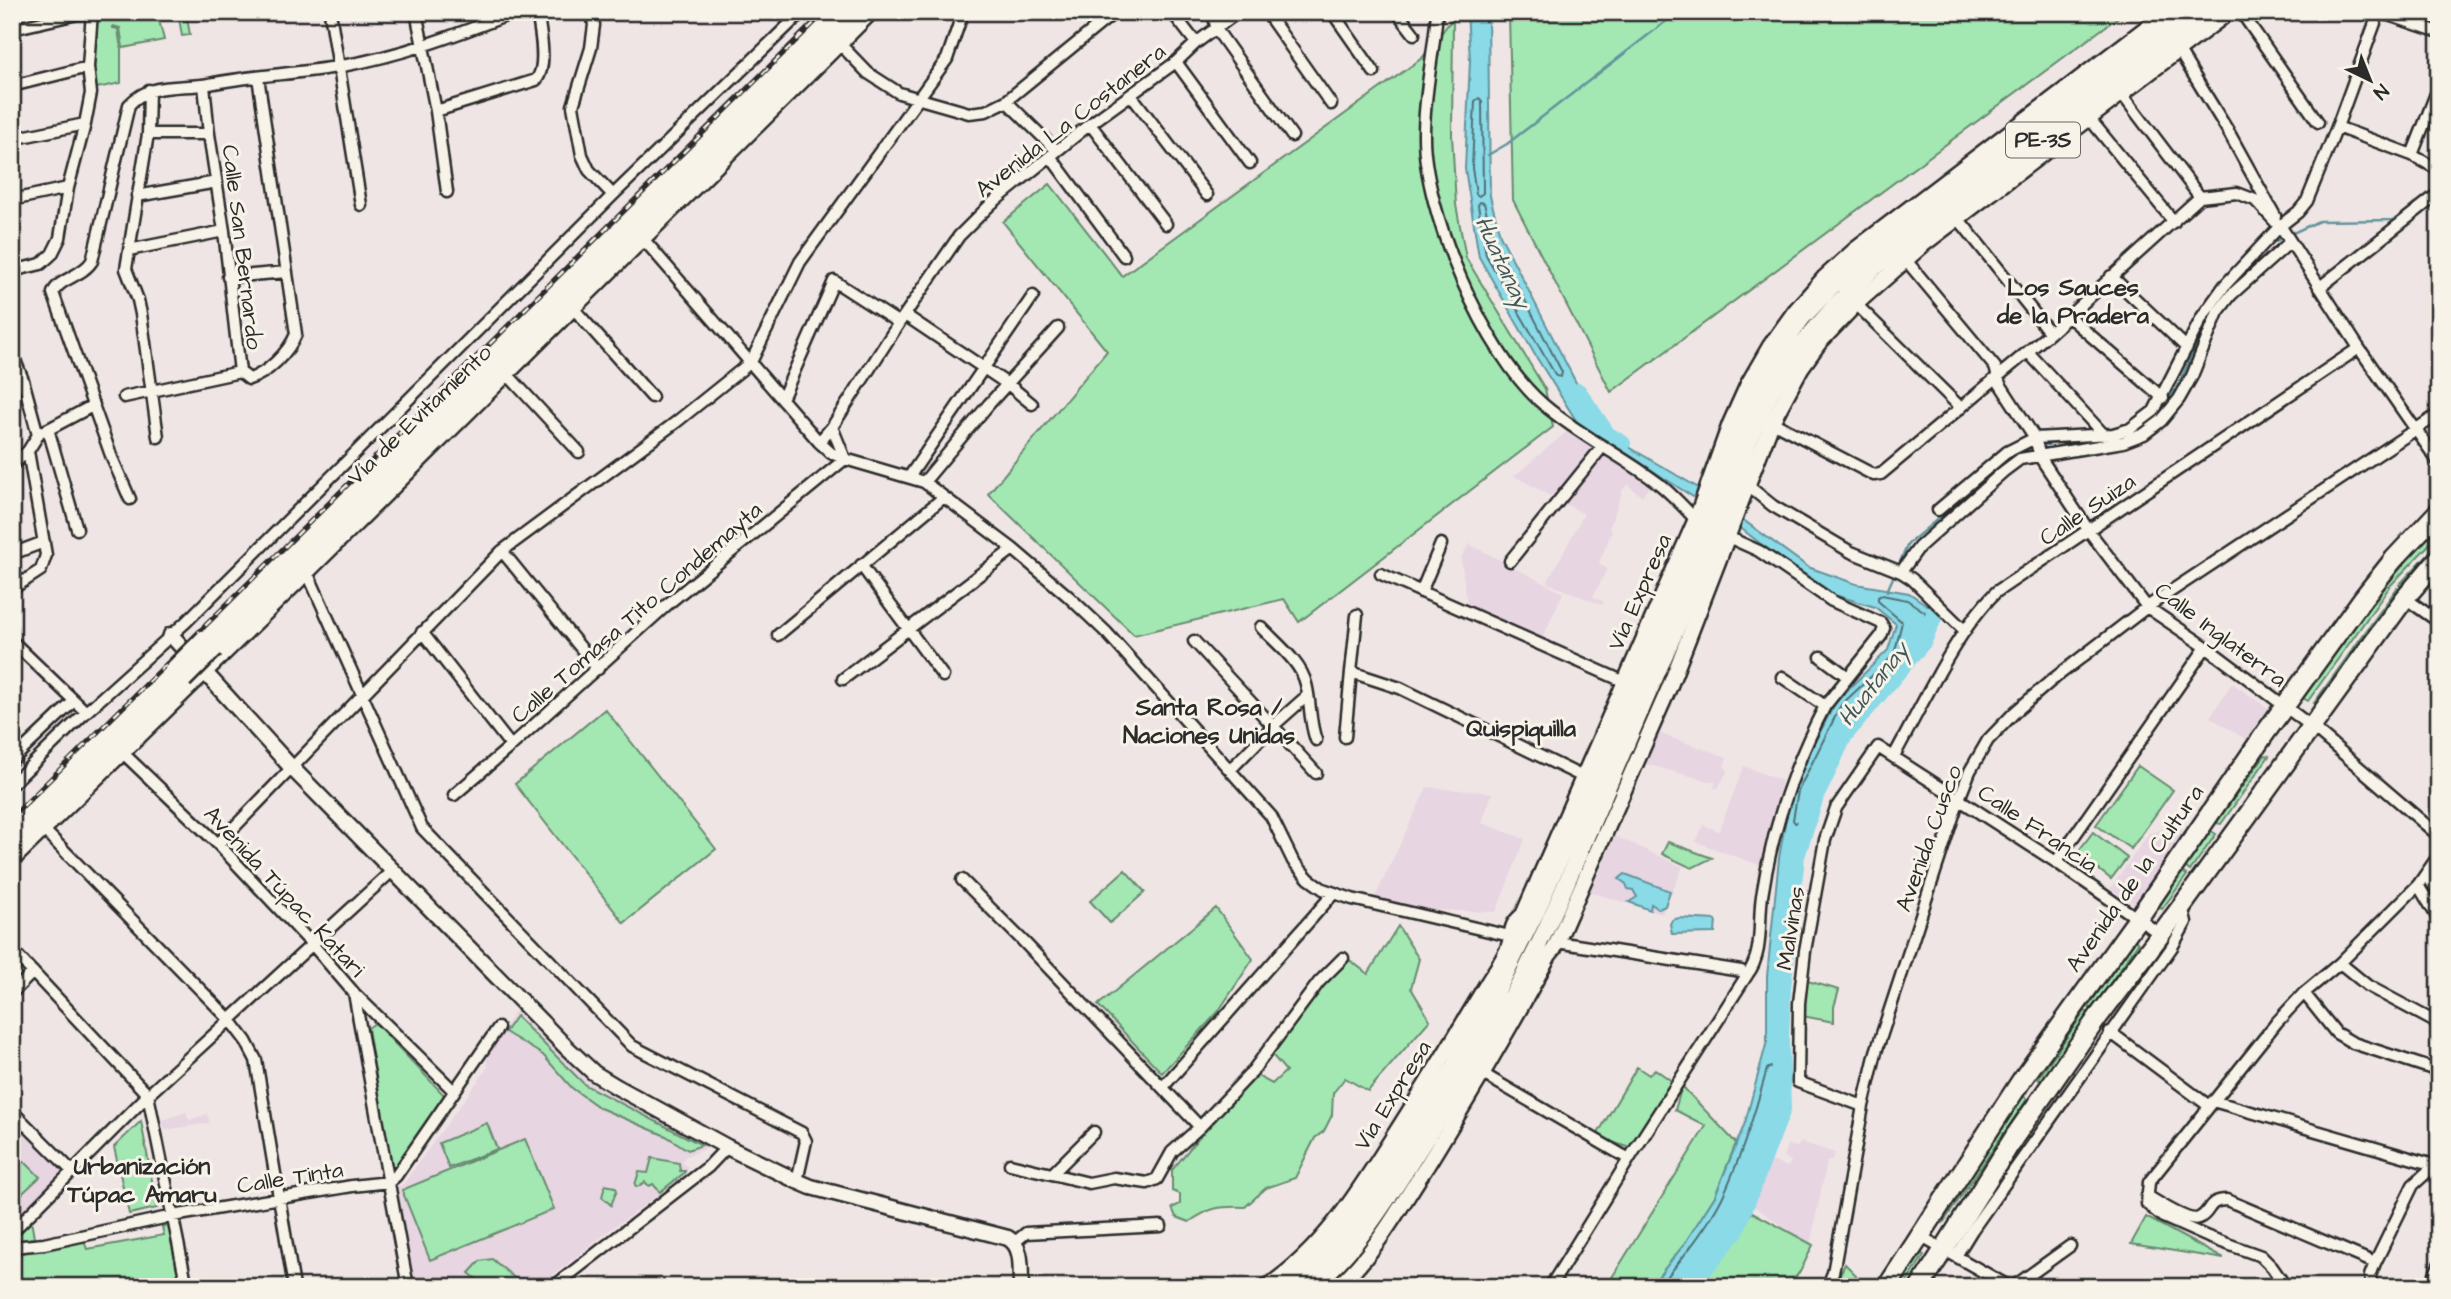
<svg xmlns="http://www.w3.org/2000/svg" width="2451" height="1299" viewBox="0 0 2451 1299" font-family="'Architects Daughter',sans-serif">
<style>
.built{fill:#e7d5e1}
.green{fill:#a3e8b3;stroke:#678a6f;stroke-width:2}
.water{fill:#8adae7;stroke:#64949c;stroke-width:2}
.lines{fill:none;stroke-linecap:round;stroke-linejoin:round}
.shore{stroke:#517176;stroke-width:2}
.stream{stroke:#64949c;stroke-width:2.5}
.river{stroke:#8adae7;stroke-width:18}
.street-casing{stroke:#2b2b2b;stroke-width:15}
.secondary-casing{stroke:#2b2b2b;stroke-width:19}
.primary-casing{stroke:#2b2b2b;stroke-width:21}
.highway-casing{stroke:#2b2b2b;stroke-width:23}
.street{stroke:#f7f3e8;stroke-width:10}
.secondary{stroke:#f7f3e8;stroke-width:14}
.primary{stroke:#f7f3e8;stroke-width:16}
.highway{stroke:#f7f3e8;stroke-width:18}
.rail-casing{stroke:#2b2b2b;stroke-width:5}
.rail{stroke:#f7f3e8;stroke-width:2.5;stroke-dasharray:8;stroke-linecap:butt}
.highway-bridge-casing{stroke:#2b2b2b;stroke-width:23;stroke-linecap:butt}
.highway-bridge{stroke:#f7f3e8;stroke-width:18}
.labels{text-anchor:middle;stroke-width:6;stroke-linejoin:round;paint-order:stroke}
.shield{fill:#f7f3e8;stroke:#686764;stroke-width:2}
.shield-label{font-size:21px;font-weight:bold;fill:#2b2b2b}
.street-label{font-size:23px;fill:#2b2b2b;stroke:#f7f3e8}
.water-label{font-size:24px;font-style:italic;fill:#43575a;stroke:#f7f3e8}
.neighbourhood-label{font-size:24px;font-weight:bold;fill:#2b2b2b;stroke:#f7f3e8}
</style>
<rect width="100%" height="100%" fill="#f0e5e5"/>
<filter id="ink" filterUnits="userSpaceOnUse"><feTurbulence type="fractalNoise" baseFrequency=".0143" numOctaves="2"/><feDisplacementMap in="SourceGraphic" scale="14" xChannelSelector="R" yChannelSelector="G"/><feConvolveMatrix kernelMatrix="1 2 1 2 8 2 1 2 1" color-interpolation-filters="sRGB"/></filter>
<g filter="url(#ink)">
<path class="built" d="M 1571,428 L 1650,487 L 1641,496 L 1628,485 L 1623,489 L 1609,529 L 1612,531 L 1599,563 L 1607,569 L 1593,597 L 1604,602 L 1603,605 L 1547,583 L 1584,514 L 1514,476 Z
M 1469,544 L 1563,593 L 1541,641 L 1485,611 L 1467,606 L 1461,558 Z
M 2232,683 L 2269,709 L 2247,740 L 2210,717 Z
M 1658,733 L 1727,757 L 1724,767 L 1728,770 L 1718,788 L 1713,788 L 1716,783 L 1646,764 Z
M 1744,766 L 1782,781 L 1762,866 L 1696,842 L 1703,825 L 1719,831 Z
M 1427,787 L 1492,793 L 1482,823 L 1525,839 L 1496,912 L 1370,908 Z
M 2177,826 L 2185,832 L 2135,904 L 2110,889 L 2149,833 Z
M 1615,836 L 1683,867 L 1662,914 L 1590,892 Z
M 515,1011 L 588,1082 L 709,1144 L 703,1150 L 686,1156 L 682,1162 L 688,1167 L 685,1176 L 610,1230 L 538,1287 L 413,1287 L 395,1188 L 403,1184 L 488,1067 L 486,1057 Z
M 186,1112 L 189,1120 L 207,1114 L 210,1123 L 165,1130 L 162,1120 Z
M 12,1114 L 66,1171 L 12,1222 Z
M 1801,1142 L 1835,1153 L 1833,1159 L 1827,1161 L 1810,1246 L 1751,1204 L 1768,1160 L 1788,1167 L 1791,1161 L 1783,1157 L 1787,1145 L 1797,1147 Z"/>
<path class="green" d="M 140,12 L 157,12 L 164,40 L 123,48 L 120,28 L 113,26 L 113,28 L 118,29 L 121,49 L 121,83 L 92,89 L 94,19 Z
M 178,12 L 186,12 L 190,35 L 182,36 Z
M 1509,12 L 2125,12 L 1611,392 L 1513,200 Z
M 1453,18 L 1452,135 L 1456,205 L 1466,258 L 1545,389 L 1553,427 L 1299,622 L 1284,599 L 1134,635 L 988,494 L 1107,351 L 1003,222 L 1050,184 L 1122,276 L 1422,58 Z
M 2439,526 L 2439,534 L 2391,585 L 2308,701 L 2303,698 L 2388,581 Z
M 2439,542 L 2439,550 L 2404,589 L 2399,585 Z
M 2397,588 L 2401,592 L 2319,706 L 2314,703 Z
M 605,709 L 716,849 L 624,923 L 515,784 Z
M 2265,755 L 2269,756 L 2221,824 L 2216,823 Z
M 2138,766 L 2173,790 L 2131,849 L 2096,825 Z
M 2211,831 L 2216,834 L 2190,871 L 2185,867 Z
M 2093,832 L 2127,858 L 2111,879 L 2077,853 Z
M 1668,842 L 1712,858 L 1692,868 L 1662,854 Z
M 1125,870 L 1145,892 L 1110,923 L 1090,901 Z
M 2182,872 L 2187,875 L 2162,909 L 2158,906 Z
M 1216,908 L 1253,959 L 1218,1012 L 1162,1073 L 1098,1005 Z
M 1398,926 L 1419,959 L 1411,988 L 1430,1020 L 1368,1091 L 1345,1078 L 1333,1093 L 1332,1115 L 1324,1131 L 1315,1138 L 1295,1178 L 1266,1188 L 1245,1207 C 1219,1206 1211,1207 1189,1222 L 1176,1217 L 1172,1208 L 1180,1204 L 1180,1194 L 1172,1191 L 1172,1170 L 1252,1073 L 1272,1084 L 1286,1071 L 1268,1050 L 1343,955 L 1368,974 Z
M 2135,940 L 2138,943 L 2092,1009 L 2088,1007 Z
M 1804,980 L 1839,990 L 1834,1007 L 1834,1022 L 1802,1016 Z
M 2085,1011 L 2089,1013 L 2041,1081 L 2038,1079 Z
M 516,1016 L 585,1085 L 702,1145 L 688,1150 L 666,1136 L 600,1108 L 572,1088 L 543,1055 L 505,1032 Z
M 375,1023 L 446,1097 L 391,1176 L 368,1028 Z
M 1637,1067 L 1649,1075 L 1655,1069 L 1673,1082 L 1631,1148 L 1596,1137 Z
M 1682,1086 L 1736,1143 L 1715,1196 L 1683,1246 L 1650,1287 L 1606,1287 L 1706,1126 L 1675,1110 Z
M 2023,1096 L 2027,1099 L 1943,1223 L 1939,1222 Z
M 141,1121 L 157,1208 L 129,1214 L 114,1147 Z
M 487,1123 L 497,1149 L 449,1168 L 439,1143 Z
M 525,1139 L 554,1209 L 430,1260 L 402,1190 Z
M 652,1158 L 679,1163 L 680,1171 L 685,1171 L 684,1173 L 660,1192 L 653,1184 L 649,1186 L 645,1182 L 637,1187 L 635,1185 L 639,1172 L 648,1173 Z
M 24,1161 L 40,1177 L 12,1203 L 12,1172 Z
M 605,1185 L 615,1187 L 617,1190 L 611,1205 L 602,1197 Z
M 1752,1212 L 1813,1245 L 1801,1270 L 1788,1287 L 1689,1287 Z
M 2146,1217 L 2224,1259 L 2131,1244 Z
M 31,1220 L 34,1238 L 13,1241 L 12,1239 Z
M 172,1225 L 183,1287 L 12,1287 L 12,1255 L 84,1241 L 87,1249 L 164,1235 L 162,1227 Z
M 1919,1252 L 1924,1255 L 1904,1287 L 1898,1287 Z
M 492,1259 L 525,1287 L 486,1287 L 469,1273 L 480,1261 Z
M 1845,1264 L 1856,1275 L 1853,1284 L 1856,1287 L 1834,1287 Z"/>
<path class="water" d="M 1467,12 L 1488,12 L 1490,196 L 1500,235 L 1589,408 L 1607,434 L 1702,490 L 1808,567 L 1856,584 L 1909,593 L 1936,611 L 1923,641 L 1844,735 L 1815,797 L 1796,856 L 1782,988 L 1780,1043 L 1782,1109 L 1735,1231 L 1689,1287 L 1650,1287 L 1683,1246 L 1715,1196 L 1745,1123 L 1767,1041 L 1767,976 L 1779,858 L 1791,789 L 1836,701 L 1888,650 L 1896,624 L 1875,607 L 1821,591 L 1738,526 L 1577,422 L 1535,355 L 1479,257 L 1465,169 L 1470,60 Z
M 1625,874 L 1670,891 L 1665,906 L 1659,909 L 1651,904 L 1650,910 L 1629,902 L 1637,897 L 1633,890 L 1628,889 L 1626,884 L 1619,879 Z
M 1679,918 L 1716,920 L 1715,933 L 1672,934 L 1670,924 L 1672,920 Z"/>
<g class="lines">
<path class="shore" d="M 1479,98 L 1482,101 L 1483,193 L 1479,196 L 1476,194 L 1472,168 L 1475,101 Z
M 1480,202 L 1484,203 L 1493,238 L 1562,372 L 1561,377 L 1556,376 L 1486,255 L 1478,205 Z
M 1882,595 L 1907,600 L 1925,612 L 1926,616 L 1917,638 L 1839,731 L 1809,794 L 1800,821 L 1795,823 L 1793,820 L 1798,791 L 1841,705 L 1894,655 L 1902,622 L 1878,601 L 1878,597 Z
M 1659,1287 C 1681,1259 1706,1230 1722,1198 C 1742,1156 1755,1113 1767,1069 L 1771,1067 L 1774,1070 L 1775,1108 L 1729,1227 L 1685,1280 L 1684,1287"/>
<path class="stream" d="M 1488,155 L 1507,144 L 1678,12
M 2269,244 L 2319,221 L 2394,220 L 2439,187
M 2161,408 L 2178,386 L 2211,312
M 2141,426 L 2149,423 L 2155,416
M 2022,450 L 2056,443 L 2112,438
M 1887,591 L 1908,544 L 2016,453"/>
<path class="river" d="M 1578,392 L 1607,435 L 1622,444
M 1689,1287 L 1735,1231 L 1782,1109 L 1780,1043 L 1782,988 L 1796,856 L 1815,797 L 1844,735 L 1923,641 L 1936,611"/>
<g class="street-casing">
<path id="street" d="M 330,12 L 361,205
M 416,12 L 436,111 L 536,80 C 548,67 540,29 537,12
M 592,12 L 594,25 L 591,48 L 573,106 L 582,155 L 589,170 L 613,195
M 1172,12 L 1196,43
M 1214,12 L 1216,29 L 1292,136
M 1266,12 L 1331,104
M 1332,12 L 1374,72
M 1397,12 L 1414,34
M 1437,12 C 1434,53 1424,93 1424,134 C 1423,210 1485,356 1544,405 C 1579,435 1621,455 1658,483 C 1672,494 1684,507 1696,520
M 2241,12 L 2318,122
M 2379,12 L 2439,32
M 12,29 L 86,12
M 841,45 L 868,73 L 899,93 L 969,113 L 986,111 L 1006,101 L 1056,150
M 2179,51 L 2228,131 L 2275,216
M 1176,62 L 1250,163
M 204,85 L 209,134 L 224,231 L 240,372 L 249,379 C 267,374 289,352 296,334 L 258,77
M 12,86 L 88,67
M 149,90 L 148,134 L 126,269 L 138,300 L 141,314 L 158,437
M 2122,94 L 2200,197
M 1131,95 L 1207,195
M 1006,101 L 1115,12
M 436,111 L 447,192
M 2089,118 L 2174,222
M 1090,124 L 1166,224
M 2337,127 L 2412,155 L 2439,170
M 148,134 L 209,134
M 12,139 L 85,124
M 2412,155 L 2439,86
M 1050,156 L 1124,256
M 137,196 L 217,182
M 12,200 L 68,188
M 1957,217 L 2050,333
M 645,241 L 819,442 L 831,453 L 845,459 L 924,482 L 1013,549 L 1068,596 L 1107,633 L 1271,816 L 1293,861 L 1309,879 L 1323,889 L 1352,899 L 1510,936
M 129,250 L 224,231
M 1905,259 L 1995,367 L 2000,384 L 2035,438 L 2040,457 L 2089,531 L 2147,607 L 2206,647 L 2311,726 L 2439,836
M 12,271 L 41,264 L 52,254 L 60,238 L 68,188 L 85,124 L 91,93 L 88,67 L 92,12
M 2111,276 L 2187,348
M 228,277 L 287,272
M 2319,288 L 2439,193
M 1856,304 L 1961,408
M 574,309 L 652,397
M 905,315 L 1009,385 L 1032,404
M 2068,316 L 2163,398
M 2028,352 L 2104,435
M 12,353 L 23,380 L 38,435 L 28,451 L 46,555 L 41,570 L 12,589
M 508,375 L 579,452
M 124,397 L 240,372
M 782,399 L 834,281 L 899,323
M 1772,422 L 1874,475 L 1881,474 L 2050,333 L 2200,197 L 2237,193 L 2255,200 L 2283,230 L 2359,348 L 2439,463
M 48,429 L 77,529
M 45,431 L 94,405
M 819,442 L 832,427 L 899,323 L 959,236 L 991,204 L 1090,124 L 1176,62 L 1196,43 L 1238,12
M 12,465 L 28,451
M 909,477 L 1033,296
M 924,482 L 989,404 L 1058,328
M 1747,485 L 1773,506 L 1851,552 L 1901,572 L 1912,579 L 1965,631
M 130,499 L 112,458 L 53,293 C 59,278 82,277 92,261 L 129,105 C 149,82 181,89 209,84 C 253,75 298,74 342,66 C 404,55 458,34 516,12
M 1938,510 L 2007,452 L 2035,438 L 2113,434 L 2130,429 L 2154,411 L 2202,317 L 2225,285 L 2280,226 L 2298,212 L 2307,201 L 2337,127 L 2379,12
M 1728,537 L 1759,551 L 1832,601 L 1881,623 L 1884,628 L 1881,636 L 1825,706 L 1782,677
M 502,551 L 598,669
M 12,554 L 44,542
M 1510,561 L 1603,446
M 861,565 L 943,676
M 1901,572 L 1919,547 L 2004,471 L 2020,459 L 2123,442 L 2144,434 L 2161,421 L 2179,399 L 2192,376 L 2218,312 L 2231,295 L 2290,242
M 308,574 L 422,828 L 632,1046 L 802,1133 L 806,1141 L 797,1181
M 1381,574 L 1625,682
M 1421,592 L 1441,544
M 2405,598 L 2439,622
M 1261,627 C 1276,643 1301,662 1306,684 C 1311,703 1309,721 1316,740
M 422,632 L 511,746
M 778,635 L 944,497
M 12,641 L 86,712
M 1194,641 L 1273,726 L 1230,770
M 1821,657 L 1848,677
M 1351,672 L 1357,615
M 843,679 L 1013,549
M 1308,695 L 1273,726 L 1316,773
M 1345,737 L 1351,672 L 1400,688 L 1583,777
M 124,754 L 218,844 L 312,944 L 354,993 L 408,1287
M 1894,756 C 1923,704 1955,633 1996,592 L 2359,348
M 12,760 L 74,701
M 12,784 L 86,712 L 186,622 L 613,195 L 802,12
M 454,795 L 511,746 L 669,603 L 845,459 L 832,427
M 45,831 L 230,1020 L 246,1041 L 256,1060 L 294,1287
M 218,844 L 502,551 L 675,423 L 751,362 L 800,262 L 947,59 L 963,12
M 2056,862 L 2206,647
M 12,863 L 308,574 L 874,12
M 2426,876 L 2439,891
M 962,880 L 1024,942 L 1200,1127 L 1172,1152 L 1157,1179 L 1147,1183 L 1114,1178 L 1089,1183 L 1010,1164
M 2418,885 L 2439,920
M 1557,942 L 1741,971 L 1747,975 L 1629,1159
M 12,950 L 148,1095 L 187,1287
M 2340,963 L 2368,986 L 2439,1024
M 1747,975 C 1764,953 1758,922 1762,896 C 1772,830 1794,765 1825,706
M 12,993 L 33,972
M 2304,993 L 2336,1033 L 2353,1043 L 2439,1071
M 355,994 L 454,1091
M 2110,1032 L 2209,1106
M 1483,1074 L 1629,1159 L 1550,1287
M 1163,1087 L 1334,893
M 2213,1101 L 2434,1165
M 1863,1106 L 1798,1082 L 1799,1003 L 1805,951 L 1825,840 L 1836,808 L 1878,747 L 2056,862 L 2160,934
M 12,1111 L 73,1172
M 1200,1127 L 1251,1073 L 1319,982 L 1343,958
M 1052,1174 L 1094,1132
M 2147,1196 C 2158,1202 2188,1223 2199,1218 C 2212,1212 2206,1200 2227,1200 L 2375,1263
M 12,1232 L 148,1095 L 392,871
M 1920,1236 L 2010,1287
M 1015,1242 L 1026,1233 L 1161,1226
M 12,1247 L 44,1244 L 173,1216 L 352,1186 L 389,1182 L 396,1176 L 498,1028
M 1956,1256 L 1972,1230 L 2172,947 L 2186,922 L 2182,906
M 2434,1276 L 2439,1265
M 553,1287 L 708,1167 L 727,1147
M 1827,1287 L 1833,1273 L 1863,1106 L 1876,1052 L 1959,799 L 1970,771 L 1988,740 L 2015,712 L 2052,680 L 2147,607 L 2439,414
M 2013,1287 L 2070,1246
M 2286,1287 L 2272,1267 L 2261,1256 L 2208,1237 L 2163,1217 L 2147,1204 L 2149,1182 L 2277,1022 L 2304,993 L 2340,963 L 2418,885 L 2439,855
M 2372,1287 L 2370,1276 L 2375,1263 L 2413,1185 L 2436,1164"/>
</g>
<g class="secondary-casing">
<path id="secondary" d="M 171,635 L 291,767 L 567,1048 L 594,1073 L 617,1087 L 727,1147 L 797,1181 L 811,1187 L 1008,1238 C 1024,1247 1020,1270 1021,1287
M 1267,1287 C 1324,1249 1359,1191 1395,1134 C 1427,1084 1457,1034 1487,984 C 1494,972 1507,956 1510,942 C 1513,930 1511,924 1523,915 L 1696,519 L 1730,424 L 1748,384 L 1770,346 L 1795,311 L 1824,278 L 1856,249 L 2167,12
M 1337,1287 C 1374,1255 1400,1207 1426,1167 C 1469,1097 1511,1027 1549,955 L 1554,949 L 1669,688 L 1772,422 L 1801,368 L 1819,343 L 1856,304 L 1924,244 L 2229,12"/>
</g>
<g class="primary-casing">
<path id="primary" d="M 1287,1287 L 1323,1256 L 1352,1224 L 1454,1067 L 1493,999 L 1536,912 L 1704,528 L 1738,430 L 1756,391 L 1777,353 L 1802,318 L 1832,286 L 1864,257 L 2188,12
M 1311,1287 C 1359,1249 1390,1194 1423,1143 C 1461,1084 1500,1024 1531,960 C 1556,911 1576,859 1598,809 C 1636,721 1674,632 1713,543 C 1727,509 1737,473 1750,438 C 1776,370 1821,316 1874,268 L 2211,12"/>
</g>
<g class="highway-casing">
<path id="highway" d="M 205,639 L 837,12
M 214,648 L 458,410 L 859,12
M 12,831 L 174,670
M 12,848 L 183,679
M 1887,1287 L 2021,1081 L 2144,910 L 2266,732 L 2363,598 L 2394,559 L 2439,511
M 1920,1287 L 2015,1136 L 2098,1017 L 2182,906 L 2405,598 L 2439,558"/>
</g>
<use href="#street" class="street"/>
<use href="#secondary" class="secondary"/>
<use href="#primary" class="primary"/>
<use href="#highway" class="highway"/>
<g class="rail-casing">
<path id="rail" d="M 12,817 L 825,12"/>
</g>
<use href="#rail" class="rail"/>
<g class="highway-bridge-casing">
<path id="highway-bridge" d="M 174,670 L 205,639
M 183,679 L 214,648"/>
</g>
<use href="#highway-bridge" class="highway-bridge"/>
</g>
</g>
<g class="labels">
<rect class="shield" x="2006" y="122.5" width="74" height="35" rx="5"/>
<g class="shield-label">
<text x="2043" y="147">PE-3S</text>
</g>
<g class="street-label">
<text transform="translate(1070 120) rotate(-38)" y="8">Avenida La Costanera</text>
<text transform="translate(243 247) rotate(83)" y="8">Calle San Bernardo</text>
<text transform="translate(419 414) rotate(-44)" y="8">Vía de Evitamiento</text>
<text transform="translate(2087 509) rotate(-34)" y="8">Calle Suiza</text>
<text transform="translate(1639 592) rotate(-66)" y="8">Vía Expresa</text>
<text transform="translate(636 612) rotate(-41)" y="8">Calle Tomasa Tito Condemayta</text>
<text transform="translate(2221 634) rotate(37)" y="8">Calle Inglaterra</text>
<text transform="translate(2038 828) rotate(34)" y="8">Calle Francia</text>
<text transform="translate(1928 838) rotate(-70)" y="8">Avenida Cusco</text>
<text transform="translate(2134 878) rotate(-55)" y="8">Avenida de la Cultura</text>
<text transform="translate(285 891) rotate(47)" y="8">Avenida Túpac Katari</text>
<text transform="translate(1790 928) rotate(-81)" y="8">Malvinas</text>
<text transform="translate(1392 1095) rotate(-58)" y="8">Vía Expresa</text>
<text transform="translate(290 1177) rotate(-9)" y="8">Calle Tinta</text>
</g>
<g class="water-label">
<text transform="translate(1503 262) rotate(65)" y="8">Huatanay</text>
<text transform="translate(1873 684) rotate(-52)" y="8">Huatanay</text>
</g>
<g class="neighbourhood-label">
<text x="2073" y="295">Los Sauces<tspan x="2073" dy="28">de la Pradera</tspan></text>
<text x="1209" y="715">Santa Rosa /<tspan x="1209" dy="28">Naciones Unidas</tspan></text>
<text x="1521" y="736">Quispiquilla</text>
<text x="142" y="1174">Urbanización<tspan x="142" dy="28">Túpac Amaru</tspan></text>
</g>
</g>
<rect width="2451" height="1299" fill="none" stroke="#f7f3e8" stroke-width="42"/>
<rect x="21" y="21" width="2409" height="1257" fill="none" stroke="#2b2b2b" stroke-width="2.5" filter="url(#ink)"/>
<g transform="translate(2370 80) rotate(137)" stroke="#f7f3e8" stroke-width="5" paint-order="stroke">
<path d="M0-5L12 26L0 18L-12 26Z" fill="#2b2b2b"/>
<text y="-10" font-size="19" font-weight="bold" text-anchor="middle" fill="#2b2b2b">N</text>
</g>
</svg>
